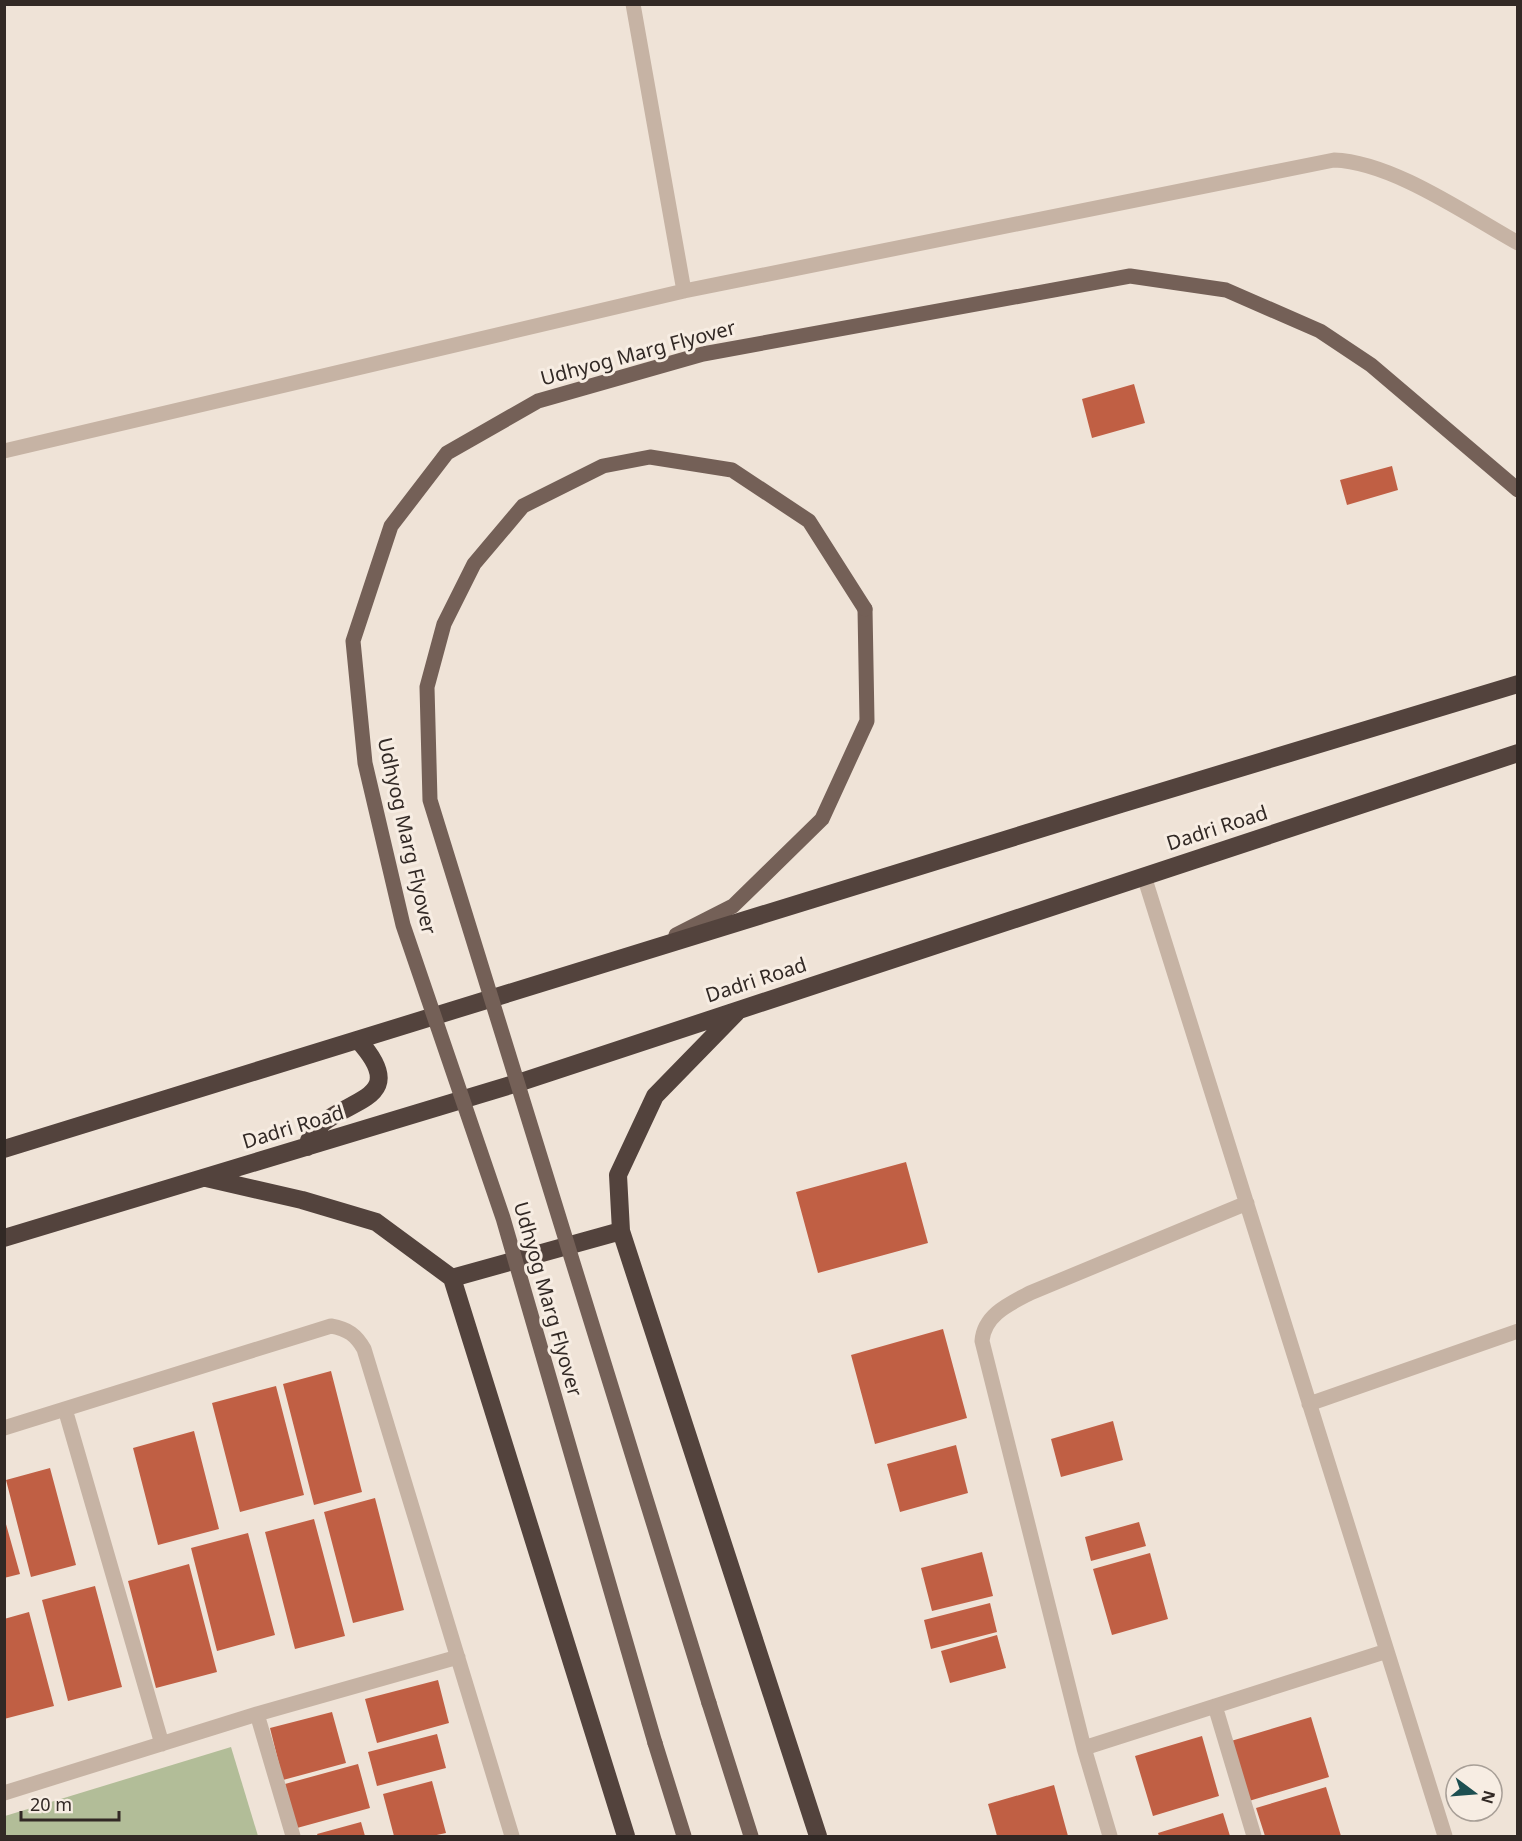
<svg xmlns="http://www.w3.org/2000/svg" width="1522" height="1841" viewBox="0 0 1522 1841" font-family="'Noto Sans',sans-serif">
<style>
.green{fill:#b2bd98}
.building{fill:#c05f44}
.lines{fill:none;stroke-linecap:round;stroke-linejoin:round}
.minor{stroke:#c6b3a4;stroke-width:15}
.major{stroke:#746057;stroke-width:15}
.highway{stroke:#53433d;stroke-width:18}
.major-bridge{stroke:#746057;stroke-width:15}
.labels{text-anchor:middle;stroke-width:6;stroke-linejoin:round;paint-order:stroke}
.street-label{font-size:20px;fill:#322925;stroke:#f7ede3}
</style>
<rect width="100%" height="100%" fill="#efe3d7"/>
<path class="green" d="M 231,1747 L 258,1836 L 5,1836 L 5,1816 Z"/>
<path class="building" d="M 1134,384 L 1145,423 L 1092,438 L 1082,399 Z
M 1392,466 L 1398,490 L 1347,505 L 1340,480 Z
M 906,1162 L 928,1243 L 818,1273 L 796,1192 Z
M 943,1329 L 967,1418 L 875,1444 L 851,1355 Z
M 331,1371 L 362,1492 L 314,1505 L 283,1384 Z
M 276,1386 L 304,1495 L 240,1512 L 212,1403 Z
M 1113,1421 L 1123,1460 L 1061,1477 L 1051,1439 Z
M 194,1431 L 219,1529 L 158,1545 L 133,1448 Z
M 956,1445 L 968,1493 L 900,1512 L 887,1464 Z
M 50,1468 L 76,1565 L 31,1577 L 6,1480 Z
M 375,1498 L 404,1610 L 353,1623 L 324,1512 Z
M 4,1517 L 20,1574 L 4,1578 Z
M 314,1519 L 345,1636 L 295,1649 L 265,1532 Z
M 1139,1522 L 1146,1546 L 1091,1561 L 1085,1537 Z
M 248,1533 L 275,1635 L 217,1651 L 191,1548 Z
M 982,1552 L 993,1596 L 932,1611 L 921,1568 Z
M 1150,1553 L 1168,1619 L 1112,1635 L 1093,1569 Z
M 189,1564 L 217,1672 L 156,1688 L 128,1581 Z
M 95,1586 L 122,1687 L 68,1701 L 42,1600 Z
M 990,1603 L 997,1632 L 931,1649 L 924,1620 Z
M 29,1612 L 54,1706 L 4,1719 L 4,1619 Z
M 997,1635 L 1006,1668 L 950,1683 L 941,1651 Z
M 438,1680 L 449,1723 L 377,1743 L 365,1699 Z
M 332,1712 L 346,1763 L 283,1780 L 270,1728 Z
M 1311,1717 L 1329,1777 L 1249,1801 L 1231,1741 Z
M 437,1734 L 446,1768 L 377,1786 L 368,1752 Z
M 1202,1736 L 1219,1796 L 1153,1816 L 1135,1756 Z
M 358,1764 L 370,1808 L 297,1828 L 285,1784 Z
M 432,1781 L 446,1833 L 432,1836 L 394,1836 L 383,1794 Z
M 1054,1785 L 1068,1836 L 997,1836 L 988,1804 Z
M 1326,1787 L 1341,1836 L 1265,1836 L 1256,1808 Z
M 1223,1813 L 1230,1836 L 1159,1836 L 1158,1833 Z
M 361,1822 L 365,1836 L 318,1836 L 317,1834 Z"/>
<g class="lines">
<path class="minor" d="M 633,4 L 684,291
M 4,451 L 684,291 L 1334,160 C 1392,162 1466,214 1518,243
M 1144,876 L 1445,1836
M 1309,1404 L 1518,1331
M 65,1409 L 162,1744
M 4,1428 L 331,1326 C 348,1329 356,1335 364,1349 L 512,1836
M 1215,1706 L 1254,1836
M 257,1714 L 293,1836
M 1084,1748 L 1387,1651
M 4,1793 L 257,1714 L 458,1657
M 1110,1836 L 1084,1748 L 982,1341 C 984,1315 1009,1304 1030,1293 L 1247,1203"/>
<path class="major" d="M 676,935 L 733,906 L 822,819 L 867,721 L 865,609
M 709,1703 L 751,1836
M 655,1743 L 684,1836"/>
<path class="highway" d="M 736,1013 L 655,1096 L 618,1175 L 621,1231 L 818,1836
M 307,1147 C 319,1095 422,1111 358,1040
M 4,1149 L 1121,804 L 1518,684
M 206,1178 L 302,1200 L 376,1222 L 452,1278 L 626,1836
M 4,1238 L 524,1081 L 1518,753
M 452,1278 L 621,1231"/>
<path class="major-bridge" d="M 709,1703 L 430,800 L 427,687 L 444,624 L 474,564 L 523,506 L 603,466 L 650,457 L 732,470 L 809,521 L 865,609
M 655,1743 L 503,1218 L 403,925 L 365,763 L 353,641 L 391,526 L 447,453 L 538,401 L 703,354 L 1130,276 L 1226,290 L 1320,331 L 1371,365 L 1518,490"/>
</g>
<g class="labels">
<g class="street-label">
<text transform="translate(638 353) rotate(-15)" y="7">Udhyog Marg Flyover</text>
<text transform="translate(1217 828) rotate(-18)" y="7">Dadri Road</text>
<text transform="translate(407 836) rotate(77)" y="7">Udhyog Marg Flyover</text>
<text transform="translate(756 980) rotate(-18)" y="7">Dadri Road</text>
<text transform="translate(293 1127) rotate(-17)" y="7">Dadri Road</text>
<text transform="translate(548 1299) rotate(74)" y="7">Udhyog Marg Flyover</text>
</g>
</g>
<rect width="1522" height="1841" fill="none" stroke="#322925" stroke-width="12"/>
<g transform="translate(1474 1793) rotate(106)"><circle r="28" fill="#f7ede3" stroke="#a89f97" stroke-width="1.5"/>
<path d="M0-4.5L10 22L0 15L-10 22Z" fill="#1d4f51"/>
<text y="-9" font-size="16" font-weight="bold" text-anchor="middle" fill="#322925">N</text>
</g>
<path d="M21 1811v9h98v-9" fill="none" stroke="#322925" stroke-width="3"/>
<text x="30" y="1811" font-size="18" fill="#322925" stroke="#f7ede3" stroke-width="4.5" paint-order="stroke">20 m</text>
</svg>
